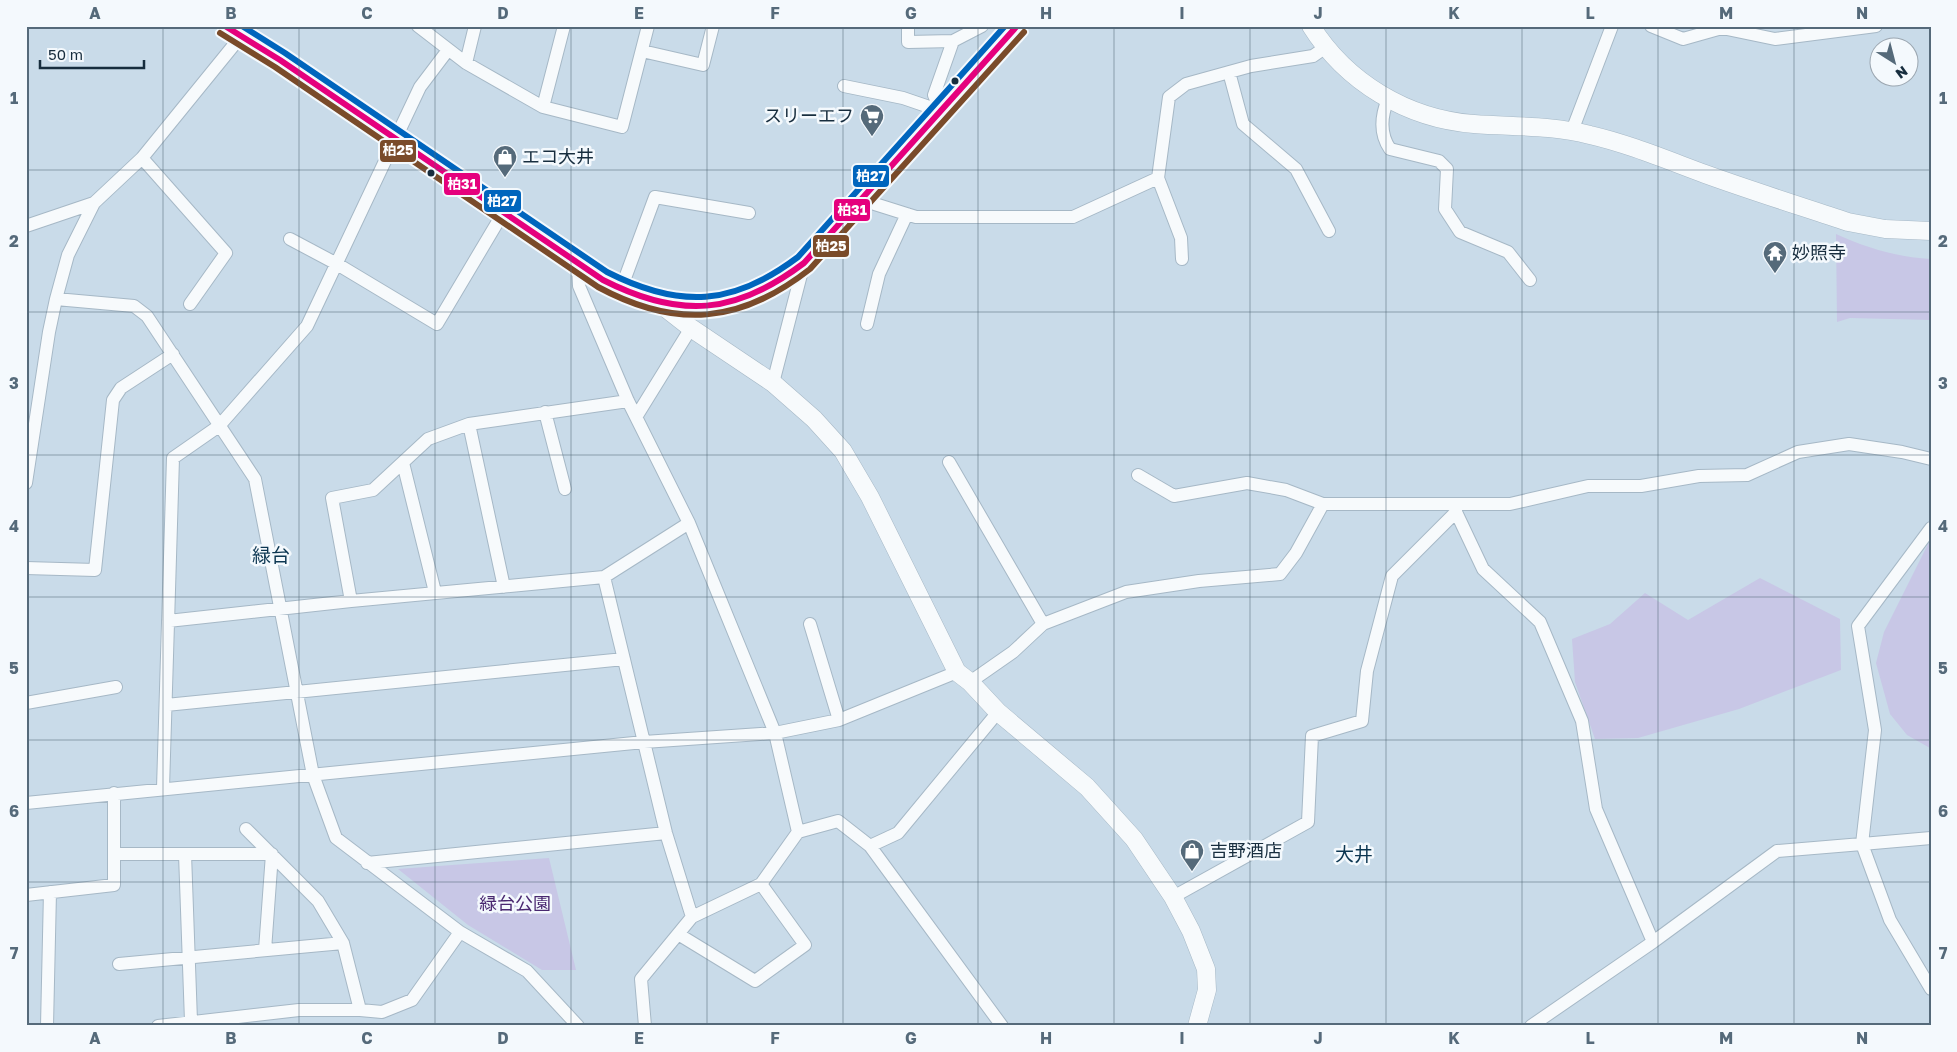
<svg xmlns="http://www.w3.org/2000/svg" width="1957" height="1052" viewBox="0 0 1957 1052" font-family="'Golos Text','Noto Sans JP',sans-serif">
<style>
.green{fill:#c8c7e6}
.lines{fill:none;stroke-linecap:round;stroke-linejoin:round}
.street-casing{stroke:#a6b8c6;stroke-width:14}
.secondary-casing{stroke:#a6b8c6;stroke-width:19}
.street{stroke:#f7fafc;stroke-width:12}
.secondary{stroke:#f7fafc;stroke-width:18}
.bus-1-casing{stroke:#f4f9fd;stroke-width:10}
.bus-2-casing{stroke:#f4f9fd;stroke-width:10}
.bus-3-casing{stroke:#f4f9fd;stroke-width:10}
.bus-1{stroke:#e5007d;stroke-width:6}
.bus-2{stroke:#7a4b2a;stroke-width:6}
.bus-3{stroke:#0065bd;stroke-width:6}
.grid{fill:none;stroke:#556a7a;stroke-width:1;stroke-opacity:0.55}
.bus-dot{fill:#172d3e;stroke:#f4f9fd;stroke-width:2}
.labels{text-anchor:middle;stroke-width:5;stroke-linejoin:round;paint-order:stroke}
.poi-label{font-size:18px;fill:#172d3e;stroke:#f4f9fd;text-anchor:start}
.park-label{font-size:18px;fill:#492870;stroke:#f4f9fd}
.neighbourhood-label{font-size:19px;fill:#0c3651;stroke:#f4f9fd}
.line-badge{stroke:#f4f9fd;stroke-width:2}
.badge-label{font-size:14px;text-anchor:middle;font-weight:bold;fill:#fff}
.neatline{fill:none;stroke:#556a7a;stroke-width:2}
.grid-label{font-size:16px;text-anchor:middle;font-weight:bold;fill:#556a7a}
</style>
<rect width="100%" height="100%" fill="#c9dbe9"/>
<path class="green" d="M 1836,234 C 1867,248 1896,257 1931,259 L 1931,320 L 1850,318 L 1837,322 Z
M 1931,538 L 1931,747 L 1930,748 L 1907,735 L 1890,714 L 1876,663 L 1884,632 Z
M 1760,578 L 1840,619 L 1841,670 L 1739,709 L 1638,738 L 1595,739 L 1575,682 L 1572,639 L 1610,624 L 1645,593 L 1688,620 Z
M 549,858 L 576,970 L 542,970 L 468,925 L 398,869 Z"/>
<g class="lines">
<g class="street-casing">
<path id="street" d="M 418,26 L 466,63 L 543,107 L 622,127 L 648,26
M 1651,26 L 1683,39 L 1722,28 L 1775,39 L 1876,26
M 953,41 L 982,26
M 642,51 L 703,65 L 713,26
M 466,63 L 475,26
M 1229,72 L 1243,124 L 1296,169 L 1329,231
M 844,86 L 903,98 L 941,111 L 934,95 L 953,41 L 908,42 L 908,26
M 1388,99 C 1381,116 1379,133 1390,149 L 1439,161 L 1447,169 L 1445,209 L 1460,232 L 1508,252 L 1530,280
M 543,107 L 564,26
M 1572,131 L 1612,26
M 142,158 L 226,253 L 190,304
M 1158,178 L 1181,238 L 1182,259
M 862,200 L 916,217 L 1073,217 L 1158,178 L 1169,97 L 1186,84 L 1251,66 L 1313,56 L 1326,47
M 26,226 L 94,203 L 142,158 L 242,35 L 241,29
M 290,239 L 337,264 L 437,324 L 503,213
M 578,264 L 579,286 L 628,401 L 689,523 L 775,733 L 798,832 L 761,884 L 692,917 L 641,979 L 645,1026
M 621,289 L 655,197 L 749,213
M 56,299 L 134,306 L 147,316 L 255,479 L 313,775 L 336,838 L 460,932 L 527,971 L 578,1026
M 867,324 L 879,274 L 907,214
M 773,383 L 804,263
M 545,412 L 565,489
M 636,417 L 691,328
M 469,424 L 504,587
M 949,462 L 1043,624
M 403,463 L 435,592
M 1138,475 L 1174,496 L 1247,483 L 1286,490 L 1323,504
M 26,483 L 49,332 L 56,299 L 68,255 L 94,203
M 1456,512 L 1483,569 L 1540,622 L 1582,721 L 1596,809 L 1653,942
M 26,568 L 95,570 L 113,400 L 121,388 L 173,354
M 604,577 L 666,833 L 692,917
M 351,601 L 332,498 L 373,490 L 428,439 L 469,424 L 628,401
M 168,621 L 351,601 L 604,577 L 689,523
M 810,624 L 839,720
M 970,682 L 1013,652 L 1043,624 L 1126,592 L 1199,581 L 1280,574 L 1296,553 L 1323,504 L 1456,504
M 26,703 L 116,687
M 166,705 L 624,659
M 163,788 L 173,458 L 219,426 L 307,326 L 420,87 L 448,50
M 26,803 L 644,742 L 775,733 L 839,720 L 957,672
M 246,829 L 318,901 L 343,943 L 360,1010
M 798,832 L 838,821 L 870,846 L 898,833 L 998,712
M 1931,838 L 1862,844 L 1890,920 L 1931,989
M 870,846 L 1002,1026
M 114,854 L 272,854 L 265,950
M 185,854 L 191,1021
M 367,863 L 666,833
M 26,895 L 114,885 L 114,793
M 1173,897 L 1308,822 L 1312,736 L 1362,721 L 1367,671 L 1392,576 L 1456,512 L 1456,504 L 1510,504 L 1588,486 L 1641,486 L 1699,476 L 1747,475 L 1798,452 L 1849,444 L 1902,452 L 1931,459
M 678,934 L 755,981 L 805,945 L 761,884
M 119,964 L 343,943
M 47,1026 L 50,892
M 158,1026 L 299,1010 L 360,1010 L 382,1012 L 412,1000 L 460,932
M 1531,1026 L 1653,942 L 1777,851 L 1862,844 L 1875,730 L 1858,626 L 1931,528"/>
</g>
<g class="secondary-casing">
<path id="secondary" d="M 225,26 L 280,60 L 603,280 C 621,289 640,300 660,303 C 694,309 736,306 766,289 C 780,282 792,272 804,263 L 1017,26
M 1311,26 C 1346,82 1407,119 1474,124 C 1513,127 1551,125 1590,135 C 1629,144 1667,160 1705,174 C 1752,191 1800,206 1848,222 L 1885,229 L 1931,231
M 659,303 L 691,328 L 773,383 L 814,419 L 843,451 L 870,497 L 957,672 L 970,682 L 998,712 L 1087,787 L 1134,839 L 1173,897 L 1191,931 L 1206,969 L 1207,990 L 1197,1026"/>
</g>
<use href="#street" class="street"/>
<use href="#secondary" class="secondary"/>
<g class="bus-1-casing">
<path id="bus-1" d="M 225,26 L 280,60 L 603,280 C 680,319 735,315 804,263 L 1017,26"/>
</g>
<g class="bus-2-casing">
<path id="bus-2" d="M 220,33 L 275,67 L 598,287 C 676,329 740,324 810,269 L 1024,32"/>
</g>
<g class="bus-3-casing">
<path id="bus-3" d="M 242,26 L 285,53 L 607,272 C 680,309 733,306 798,257 L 1005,26"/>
</g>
<use href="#bus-1" class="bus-1"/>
<use href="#bus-2" class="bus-2"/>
<use href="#bus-3" class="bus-3"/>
</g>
<path class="grid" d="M 163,26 L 163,1026M 299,26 L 299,1026M 435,26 L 435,1026M 571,26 L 571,1026M 707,26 L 707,1026M 843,26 L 843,1026M 978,26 L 978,1026M 1114,26 L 1114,1026M 1250,26 L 1250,1026M 1386,26 L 1386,1026M 1522,26 L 1522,1026M 1658,26 L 1658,1026M 1794,26 L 1794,1026M 26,170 L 1931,170M 26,312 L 1931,312M 26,455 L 1931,455M 26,597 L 1931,597M 26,740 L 1931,740M 26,882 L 1931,882"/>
<defs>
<g id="supermarket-pin" transform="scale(1.25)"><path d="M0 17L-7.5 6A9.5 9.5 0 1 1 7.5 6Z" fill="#556a7a" stroke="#f4f9fd"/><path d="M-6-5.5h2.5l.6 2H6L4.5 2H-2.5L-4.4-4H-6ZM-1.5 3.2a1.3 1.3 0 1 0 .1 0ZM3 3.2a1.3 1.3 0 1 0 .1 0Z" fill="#fff"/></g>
<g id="shop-pin" transform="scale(1.25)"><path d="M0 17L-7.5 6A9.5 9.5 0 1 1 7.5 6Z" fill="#556a7a" stroke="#f4f9fd"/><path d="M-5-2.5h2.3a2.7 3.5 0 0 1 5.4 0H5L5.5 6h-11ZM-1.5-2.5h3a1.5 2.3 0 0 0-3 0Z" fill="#fff"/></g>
<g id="temple-pin" transform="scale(1.25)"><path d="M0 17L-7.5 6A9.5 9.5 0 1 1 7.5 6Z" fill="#556a7a" stroke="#f4f9fd"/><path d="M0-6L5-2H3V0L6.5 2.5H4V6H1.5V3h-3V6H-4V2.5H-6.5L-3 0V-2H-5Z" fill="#fff"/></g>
</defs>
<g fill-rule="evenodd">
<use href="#supermarket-pin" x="872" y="116"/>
<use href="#shop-pin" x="505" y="157"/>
<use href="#temple-pin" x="1775" y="253"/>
<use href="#shop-pin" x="1192" y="851"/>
</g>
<g class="bus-dot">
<circle cx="955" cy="81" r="4.5"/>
<circle cx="431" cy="173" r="4.5"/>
</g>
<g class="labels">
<g class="poi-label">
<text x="854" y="122" text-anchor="end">スリーエフ</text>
<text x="522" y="163">エコ大井</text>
<text x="1792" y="259">妙照寺</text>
<text x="1210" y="857">吉野酒店</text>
</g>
<g class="park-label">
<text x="515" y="910">緑台公園</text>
</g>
<g class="neighbourhood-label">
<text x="271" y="562">緑台</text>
<text x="1354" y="861">大井</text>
</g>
</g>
<g class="line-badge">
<rect x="379" y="139" width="38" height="24" rx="5" fill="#7a4b2a"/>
<rect x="852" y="164" width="38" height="24" rx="5" fill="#0065bd"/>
<rect x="443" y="172" width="38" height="24" rx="5" fill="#e5007d"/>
<rect x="483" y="189" width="39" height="24" rx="5" fill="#0065bd"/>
<rect x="833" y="198" width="38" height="24" rx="5" fill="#e5007d"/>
<rect x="812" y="234" width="38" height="24" rx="5" fill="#7a4b2a"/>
</g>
<g class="badge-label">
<text x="398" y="155">柏25</text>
<text x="871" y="181">柏27</text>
<text x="462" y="189">柏31</text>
<text x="502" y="206">柏27</text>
<text x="852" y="215">柏31</text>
<text x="831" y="251">柏25</text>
</g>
<rect width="1957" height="1052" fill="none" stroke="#f4f9fd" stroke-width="55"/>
<g transform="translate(1894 62) rotate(144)"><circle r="24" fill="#f4f9fd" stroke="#9ca7b1"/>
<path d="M0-4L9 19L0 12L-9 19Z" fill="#556a7a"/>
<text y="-8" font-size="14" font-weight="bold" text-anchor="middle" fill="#172d3e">N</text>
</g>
<path d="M40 60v8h104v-8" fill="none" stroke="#172d3e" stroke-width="2.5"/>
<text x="48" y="60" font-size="15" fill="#172d3e" stroke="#f4f9fd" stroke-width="4" paint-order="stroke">50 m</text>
<rect x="28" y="28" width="1902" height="996" class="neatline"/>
<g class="grid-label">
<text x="95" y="19">A</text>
<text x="231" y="19">B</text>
<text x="367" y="19">C</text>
<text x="503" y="19">D</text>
<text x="639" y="19">E</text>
<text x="775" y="19">F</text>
<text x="911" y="19">G</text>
<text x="1046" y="19">H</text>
<text x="1182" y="19">I</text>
<text x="1318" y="19">J</text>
<text x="1454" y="19">K</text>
<text x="1590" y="19">L</text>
<text x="1726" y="19">M</text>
<text x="1862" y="19">N</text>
<text x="14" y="104">1</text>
<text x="1943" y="104">1</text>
<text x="14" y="247">2</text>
<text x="1943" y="247">2</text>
<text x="14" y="389">3</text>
<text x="1943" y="389">3</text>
<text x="14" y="532">4</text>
<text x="1943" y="532">4</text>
<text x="14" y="674">5</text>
<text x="1943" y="674">5</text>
<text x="14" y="817">6</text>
<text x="1943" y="817">6</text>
<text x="14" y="959">7</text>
<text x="1943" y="959">7</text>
<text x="95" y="1044">A</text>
<text x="231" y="1044">B</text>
<text x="367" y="1044">C</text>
<text x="503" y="1044">D</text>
<text x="639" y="1044">E</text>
<text x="775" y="1044">F</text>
<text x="911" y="1044">G</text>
<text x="1046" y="1044">H</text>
<text x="1182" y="1044">I</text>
<text x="1318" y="1044">J</text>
<text x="1454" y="1044">K</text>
<text x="1590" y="1044">L</text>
<text x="1726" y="1044">M</text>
<text x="1862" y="1044">N</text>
</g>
</svg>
